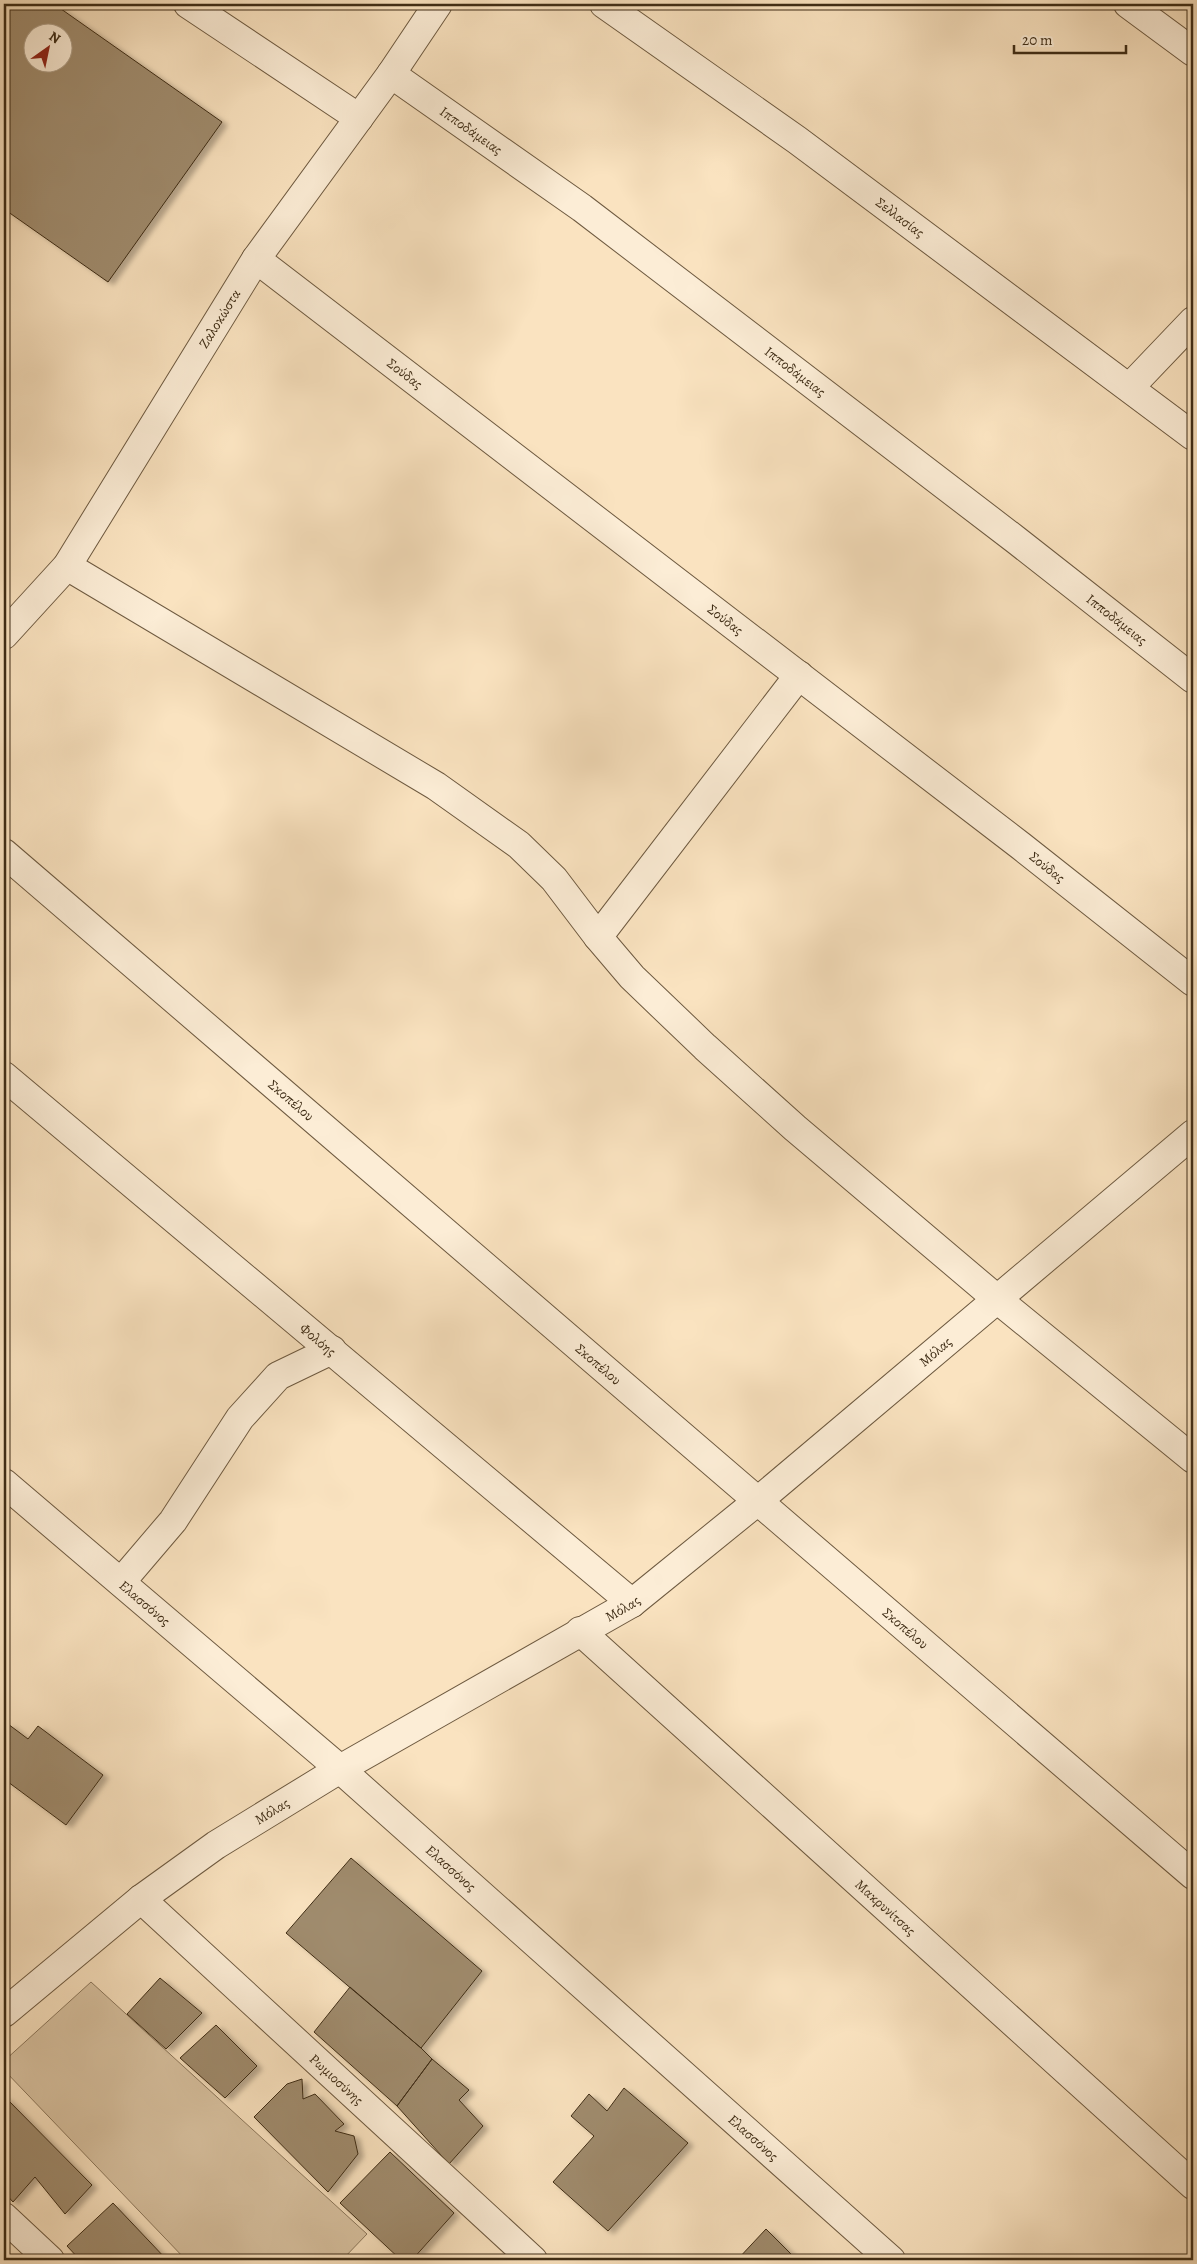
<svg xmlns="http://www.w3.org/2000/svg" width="1197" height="2264" viewBox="0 0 1197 2264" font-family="Alegreya,serif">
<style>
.green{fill:#dac4a3;stroke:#8c785c}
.building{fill:#a08c6e;stroke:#3f2d16;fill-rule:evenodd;filter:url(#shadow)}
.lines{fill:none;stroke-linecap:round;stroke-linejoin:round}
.minor-casing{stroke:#6e5a40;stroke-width:30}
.tertiary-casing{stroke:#6e5a40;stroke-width:30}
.minor{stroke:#fcedd6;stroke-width:28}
.tertiary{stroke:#fcedd6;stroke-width:28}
.labels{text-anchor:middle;stroke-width:4.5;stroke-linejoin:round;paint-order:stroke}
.street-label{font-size:14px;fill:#3f2d16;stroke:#fcedd6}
</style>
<defs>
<filter id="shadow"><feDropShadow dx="5.5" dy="3" stdDeviation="2.5" flood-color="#0004"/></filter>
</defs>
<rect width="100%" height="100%" fill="#fae3c0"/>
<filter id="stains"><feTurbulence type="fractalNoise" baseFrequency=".004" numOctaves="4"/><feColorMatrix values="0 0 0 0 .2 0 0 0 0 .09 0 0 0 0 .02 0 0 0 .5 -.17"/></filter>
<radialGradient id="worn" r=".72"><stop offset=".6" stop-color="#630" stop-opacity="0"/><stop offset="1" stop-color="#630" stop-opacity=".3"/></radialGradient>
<path class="green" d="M 91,1982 L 367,2234 L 342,2260 L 186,2260 L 4,2070 L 4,2061 Z"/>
<path class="building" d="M 4,4 L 54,4 L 222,122 L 108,282 L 4,209 ZM 32,32 L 62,32 L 62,62 L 32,62 Z
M 8,1724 L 28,1739 L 38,1726 L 103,1775 L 66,1825 L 4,1779 L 4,1730 Z
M 351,1858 L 482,1971 L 421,2048 L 286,1933 Z
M 160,1978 L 202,2013 L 166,2049 L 127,2014 Z
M 350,1987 L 421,2048 L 432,2059 L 397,2106 L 314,2032 Z
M 216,2025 L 257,2066 L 225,2098 L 180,2058 Z
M 432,2059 L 469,2090 L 459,2100 L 483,2126 L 449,2164 L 397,2106 Z
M 302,2079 L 303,2099 L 315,2094 L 344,2124 L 335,2131 L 354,2136 L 358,2154 L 328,2192 L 254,2117 L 287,2084 Z
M 624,2088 L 688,2143 L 608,2231 L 553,2182 L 594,2136 L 571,2116 L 589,2094 L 607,2111 Z
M 4,2096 L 92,2185 L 65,2214 L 35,2177 L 13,2202 L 4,2192 Z
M 390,2152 L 454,2213 L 412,2260 L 401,2260 L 340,2203 Z
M 113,2203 L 167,2260 L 80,2260 L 67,2246 Z
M 766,2229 L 797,2260 L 737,2260 Z"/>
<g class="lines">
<g class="minor-casing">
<g id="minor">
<path d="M 188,4 L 359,118"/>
<path id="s1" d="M 604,4 L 797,140 L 1193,436"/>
<path d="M 1128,4 L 1193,52"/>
<path id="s2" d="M 391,74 L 582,208 L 1016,540 L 1193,679"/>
<path id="s3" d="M 256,259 L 1021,846 L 1193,982"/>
<path d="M 1130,387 L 1193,321"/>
<path d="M 67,566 L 436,786 L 519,845 L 554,879 L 598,937 L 632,977 L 705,1047 L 795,1128 L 997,1299 L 1193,1459"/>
<path id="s4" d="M 4,635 L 67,566 L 256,259 L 391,74 L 438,4"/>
<path id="s5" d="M 4,853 L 1193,1875"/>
<path d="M 598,937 L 799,675"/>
<path id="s6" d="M 4,1076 L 632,1603"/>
<path id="s7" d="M 4,1483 L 340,1769 L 891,2260"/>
<path d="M 121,1582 L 173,1521 L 240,1418 L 278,1376 L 332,1350"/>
<path id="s8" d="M 580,1631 L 1193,2185"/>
<path id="s9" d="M 141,1899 L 533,2260"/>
<path d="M 4,2217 L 50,2260"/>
</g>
</g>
<g class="tertiary-casing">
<g id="tertiary">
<path id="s10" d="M 4,2013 L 141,1899 L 216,1845 L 340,1769 L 632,1603 L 759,1500 L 1193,1134"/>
</g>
</g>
<use href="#minor" class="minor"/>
<use href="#tertiary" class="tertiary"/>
</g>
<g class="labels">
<g class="street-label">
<text dy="5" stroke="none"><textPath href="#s2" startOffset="98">Ιπποδάμειας</textPath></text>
<text dy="5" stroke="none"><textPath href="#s1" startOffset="365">Σελλασίας</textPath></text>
<text dy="5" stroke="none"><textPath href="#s4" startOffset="384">Ζαλοκώστα</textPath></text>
<text dy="5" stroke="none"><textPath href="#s2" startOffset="502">Ιπποδάμειας</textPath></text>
<text dy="5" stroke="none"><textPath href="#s3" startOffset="188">Σούδας</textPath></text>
<text dy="5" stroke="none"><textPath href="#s3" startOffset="592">Σούδας</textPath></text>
<text dy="5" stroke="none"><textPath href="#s2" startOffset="908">Ιπποδάμειας</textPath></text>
<text dy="5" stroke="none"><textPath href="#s3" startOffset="998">Σούδας</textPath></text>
<text dy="5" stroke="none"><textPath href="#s5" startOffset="379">Σκοπέλου</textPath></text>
<text dy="5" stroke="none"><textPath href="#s6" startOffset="410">Φολόης</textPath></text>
<text dy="5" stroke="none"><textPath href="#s10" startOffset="1146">Μόλας</textPath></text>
<text dy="5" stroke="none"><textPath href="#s5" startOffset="784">Σκοπέλου</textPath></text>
<text dy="5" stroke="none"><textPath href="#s7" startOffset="185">Ελασσόνος</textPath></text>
<text dy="5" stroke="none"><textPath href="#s10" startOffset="741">Μόλας</textPath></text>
<text dy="5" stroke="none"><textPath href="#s5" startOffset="1189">Σκοπέλου</textPath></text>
<text dy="5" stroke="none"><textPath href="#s10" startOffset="336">Μόλας</textPath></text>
<text dy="5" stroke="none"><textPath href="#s7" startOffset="590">Ελασσόνος</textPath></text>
<text dy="5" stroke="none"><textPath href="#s8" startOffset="412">Μακρυνίτσας</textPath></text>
<text dy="5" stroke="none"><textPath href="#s9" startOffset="266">Ρωμιοσύνης</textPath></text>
<text dy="5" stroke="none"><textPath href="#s7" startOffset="995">Ελασσόνος</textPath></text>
</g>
</g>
<rect width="1197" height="2264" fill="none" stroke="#fae3c0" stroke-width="20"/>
<rect x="5" y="5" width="1187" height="2254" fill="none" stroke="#3f2d16" stroke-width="2.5"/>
<rect x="10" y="10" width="1177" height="2244" fill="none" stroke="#3f2d16"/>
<g transform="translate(48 48) rotate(33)"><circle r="24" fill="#fcedd6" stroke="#b0a089"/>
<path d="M0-4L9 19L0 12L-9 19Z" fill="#8f2418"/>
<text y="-8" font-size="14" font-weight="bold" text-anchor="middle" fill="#3f2d16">N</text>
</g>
<path d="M1014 45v8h112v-8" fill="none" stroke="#3f2d16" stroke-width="2.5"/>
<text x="1022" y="45" font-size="15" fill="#3f2d16" stroke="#fcedd6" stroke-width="4" paint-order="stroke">20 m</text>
<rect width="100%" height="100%" filter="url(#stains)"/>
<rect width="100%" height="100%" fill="url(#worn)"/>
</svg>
